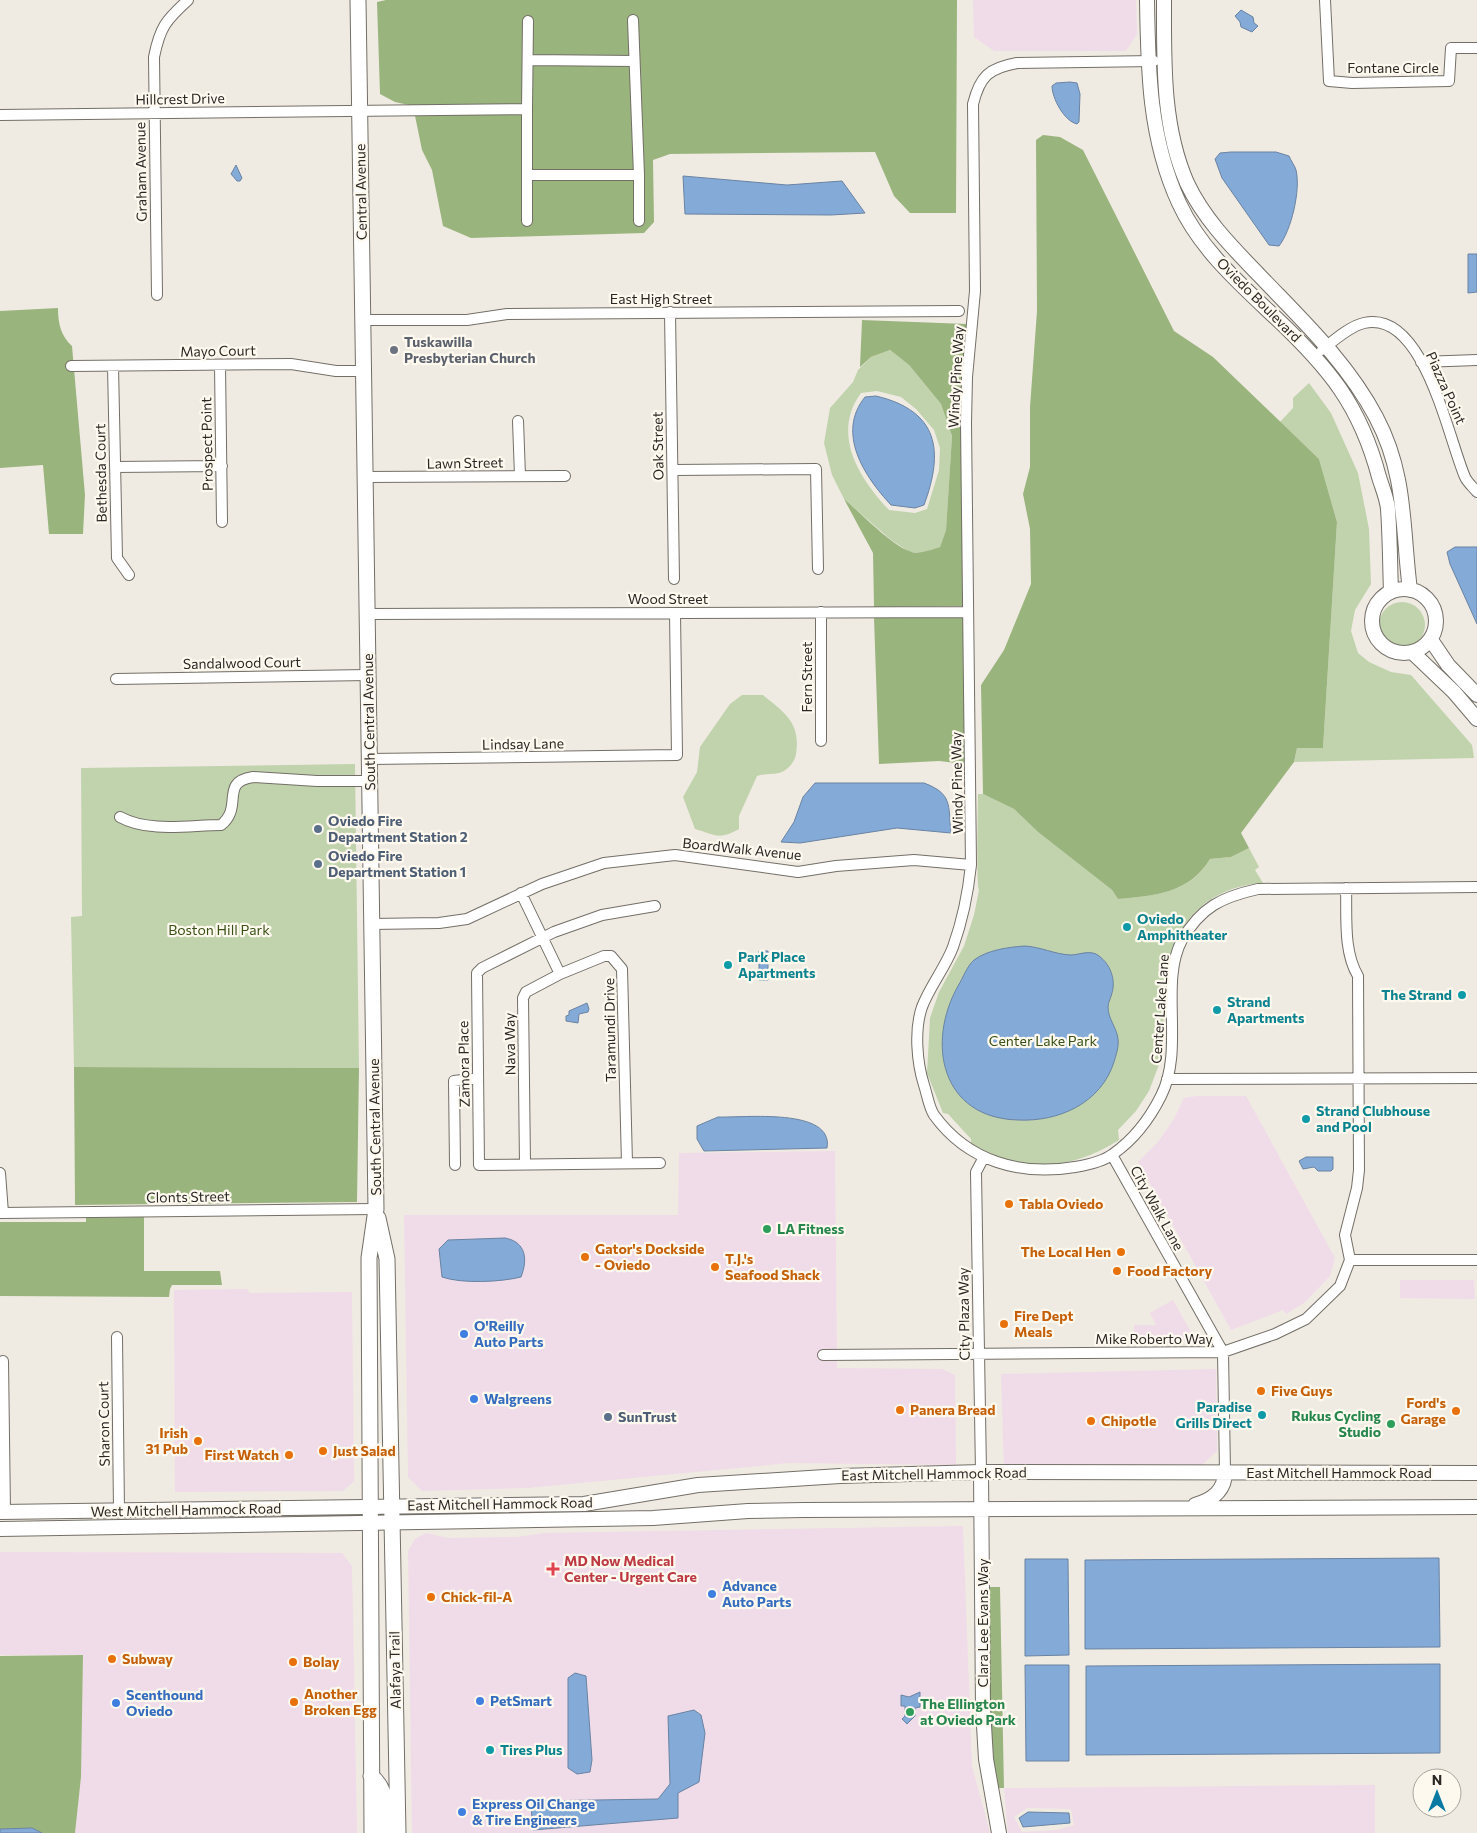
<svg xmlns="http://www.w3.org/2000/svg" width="1477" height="1833" viewBox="0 0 1477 1833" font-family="Commissioner,sans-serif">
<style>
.commercial{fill:#f0dbe9;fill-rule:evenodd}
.green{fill:#c0d3ad;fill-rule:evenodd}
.forest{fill:#9ab47e}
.water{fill:#84aad8;stroke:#6983a2}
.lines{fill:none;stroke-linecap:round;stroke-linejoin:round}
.street-casing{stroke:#736f67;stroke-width:12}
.secondary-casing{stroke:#736f67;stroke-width:16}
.primary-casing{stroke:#736f67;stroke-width:17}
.street{stroke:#fff;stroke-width:10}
.secondary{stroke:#fff;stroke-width:14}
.primary{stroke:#fff;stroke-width:15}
.worship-dot{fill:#6b7280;stroke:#fef9ef;stroke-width:2}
.service-dot{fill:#5c6f8a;stroke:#fef9ef;stroke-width:2}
.culture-dot{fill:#0f9aa8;stroke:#fef9ef;stroke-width:2}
.food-dot{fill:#e8710a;stroke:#fef9ef;stroke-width:2}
.leisure-dot{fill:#2e9e5b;stroke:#fef9ef;stroke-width:2}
.shop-dot{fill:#3f7fe0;stroke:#fef9ef;stroke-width:2}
.health-dot{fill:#e0444e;stroke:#fef9ef;stroke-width:2}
.labels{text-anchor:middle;stroke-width:4.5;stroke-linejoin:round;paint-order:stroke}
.street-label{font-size:14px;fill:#2a2825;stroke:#fef9ef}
.worship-label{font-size:14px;font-weight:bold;fill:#5b616d;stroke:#fef9ef;text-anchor:start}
.service-label{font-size:14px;font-weight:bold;fill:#4e5e75;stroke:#fef9ef;text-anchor:start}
.culture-label{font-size:14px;font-weight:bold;fill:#0d838f;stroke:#fef9ef;text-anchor:start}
.park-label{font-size:14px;fill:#385016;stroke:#fef9ef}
.food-label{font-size:14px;font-weight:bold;fill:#c56008;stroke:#fef9ef;text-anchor:start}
.leisure-label{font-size:14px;font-weight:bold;fill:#27864d;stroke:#fef9ef;text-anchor:start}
.shop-label{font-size:14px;font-weight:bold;fill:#366cbe;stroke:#fef9ef;text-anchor:start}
.health-label{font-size:14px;font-weight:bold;fill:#be3a42;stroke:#fef9ef;text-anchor:start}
</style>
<rect width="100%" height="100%" fill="#f0ebe2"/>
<path class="commercial" d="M 973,0 L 1136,0 L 1137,34 L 1126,51 L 994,51 L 974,37 Z
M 1196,1096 L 1246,1096 L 1335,1258 L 1330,1276 L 1304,1303 L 1286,1314 L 1283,1310 L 1231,1330 L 1138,1162 L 1158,1142 L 1174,1119 L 1184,1098 Z
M 835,1151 L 837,1368 L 942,1369 L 955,1375 L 956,1465 L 789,1463 L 527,1488 L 422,1491 L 408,1477 L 404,1215 L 678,1215 L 679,1153 Z
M 1400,1280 L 1474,1280 L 1475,1299 L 1400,1298 Z
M 248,1289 L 249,1293 L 352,1292 L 354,1481 L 343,1491 L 175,1492 L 174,1290 Z
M 1173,1300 L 1196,1341 L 1134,1339 L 1134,1325 L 1156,1325 L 1150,1313 Z
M 1216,1369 L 1217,1451 L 1201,1466 L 1004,1467 L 1001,1374 Z
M 963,1526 L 972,1766 L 990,1833 L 412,1833 L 408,1551 L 415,1539 L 426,1533 L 448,1538 L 516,1537 L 545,1533 Z
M 0,1552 L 342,1553 L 352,1566 L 357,1833 L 75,1833 L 81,1777 L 83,1655 L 0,1655 Z
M 1375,1785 L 1375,1833 L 1008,1833 L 1004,1788 ZM 1027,1808 L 1071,1809 L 1074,1825 L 1057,1830 L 1022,1832 L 1014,1817 Z"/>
<path class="green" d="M 890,350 L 909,365 L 941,404 L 952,436 L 946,530 L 940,547 L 927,552 L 909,552 L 890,539 L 844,499 L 832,475 L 824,443 L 830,408 L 853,382 L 858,370 L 871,357 ZM 877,391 L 901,397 L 916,409 L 934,430 L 940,448 L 939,470 L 927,509 L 915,513 L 889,510 C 859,478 831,434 861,393 Z
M 1309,383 L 1331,413 L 1358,473 L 1369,529 L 1371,584 L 1355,610 L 1351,631 L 1358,653 L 1369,662 L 1391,672 L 1411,675 L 1472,745 L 1474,758 L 1294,762 L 1297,748 L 1323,748 L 1337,522 L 1319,459 L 1280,422 L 1293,408 L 1293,398 Z
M1379 625a23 23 0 1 1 46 0a23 23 0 1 1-46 0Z
M 742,695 L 763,695 C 785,713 801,723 796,754 C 795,762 787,771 779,773 C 771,775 765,773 757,776 L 739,816 L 739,829 C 718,841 714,834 695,829 L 683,797 L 697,772 L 700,747 L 730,704 Z
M 355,764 L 359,1068 L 74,1067 L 71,917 L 82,916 L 81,768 Z
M 978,794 L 983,794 L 1014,809 L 1038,832 L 1112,890 L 1118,899 C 1153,896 1191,893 1210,859 L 1231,857 L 1249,848 L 1259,867 L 1255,870 L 1263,883 C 1204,887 1168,928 1167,986 L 1164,989 L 1163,1054 L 1149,1091 L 1136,1111 L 1118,1130 L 1119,1140 C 1070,1171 1021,1174 971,1143 L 971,1139 L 948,1114 L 943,1113 L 927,1073 L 930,1018 L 939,992 L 964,946 L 974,915 L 979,890 C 976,885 978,807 978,794 Z"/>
<path class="forest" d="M 386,0 L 957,0 L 956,213 L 910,213 L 894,196 L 875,152 L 670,154 L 653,160 L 654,222 L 644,233 L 471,238 L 443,226 L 432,170 L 422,150 L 413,106 L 395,102 L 380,94 L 377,2 Z
M 1043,135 L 1060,137 L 1083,150 L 1174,331 L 1213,357 L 1319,459 L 1337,522 L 1323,748 L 1297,748 L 1294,762 L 1241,833 L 1249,848 L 1231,857 L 1210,859 C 1190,893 1154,896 1118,899 L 1112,890 L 1038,832 L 1014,809 L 983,794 L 981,685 L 1004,650 L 1031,584 L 1030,529 L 1023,494 L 1030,467 L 1030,407 L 1037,311 L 1036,140 Z
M 58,308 C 58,324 61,336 72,346 L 85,495 L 83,534 L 49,534 L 43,465 L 0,468 L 0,311 Z
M 862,320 L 967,324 L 963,606 L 874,607 L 873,553 L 844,499 C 861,513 890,544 909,551 C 918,555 931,550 940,547 L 946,530 L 952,436 L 941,404 L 909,365 L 890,350 L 871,357 L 860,367 Z
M 874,618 L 963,618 L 965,764 L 939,761 L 879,764 Z
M 74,1067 L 359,1068 L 357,1202 L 75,1205 Z
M 144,1217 L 144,1271 L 220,1271 L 222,1285 L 172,1285 L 170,1289 L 169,1297 L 0,1296 L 0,1222 L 86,1222 L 86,1218 Z
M 988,1587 L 1000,1587 L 1004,1788 L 996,1788 L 991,1758 Z
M 83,1655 L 81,1777 L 75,1833 L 42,1833 L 32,1828 L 0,1829 L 0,1656 Z"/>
<path class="water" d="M 1241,10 L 1253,17 L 1254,23 L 1258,26 L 1252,32 L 1241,27 L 1240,22 L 1235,16 Z
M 1070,82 L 1077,83 L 1080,94 L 1079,122 L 1077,124 C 1064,121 1052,98 1052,86 L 1056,83 Z
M 1231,152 L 1276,152 L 1289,156 C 1291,161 1295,166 1296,170 C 1301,190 1291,231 1279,246 L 1269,245 L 1222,178 L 1215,159 L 1220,153 Z
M 236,165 L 242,178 L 240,181 L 237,181 L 231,174 Z
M 683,176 L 787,185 L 842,181 L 865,213 L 831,215 L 685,214 Z
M 1468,254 L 1477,254 L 1477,292 L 1468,293 Z
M 876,396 C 939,411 944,451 924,505 L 915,508 L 891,505 C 864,476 836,433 865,397 Z
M 1455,547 L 1477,547 L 1477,624 L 1450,564 L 1447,552 Z
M 815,783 L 924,783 C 953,794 948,805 951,833 L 897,828 L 800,843 L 781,842 L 794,822 L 803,797 Z
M 1025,946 C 1041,947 1054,954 1070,955 C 1079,955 1091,949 1099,956 C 1110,964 1116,979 1112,993 C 1111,998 1108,1002 1108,1007 C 1108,1019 1117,1028 1118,1039 C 1119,1047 1116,1055 1114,1062 C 1101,1103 1059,1122 1018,1120 C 941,1118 926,1043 958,986 C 963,978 967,966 974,960 C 987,950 1009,947 1025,946 Z
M 759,951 L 768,951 L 768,980 L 759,980 Z
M 587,1003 L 589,1009 L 588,1012 L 579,1014 L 578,1023 L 566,1021 L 566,1016 L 569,1015 L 569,1011 Z
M 718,1117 C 743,1118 834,1107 827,1148 L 704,1151 L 697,1139 L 697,1126 Z
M 1306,1157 L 1333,1157 L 1333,1169 L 1331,1171 L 1318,1171 L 1314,1167 L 1303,1169 L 1299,1161 Z
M 505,1238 C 526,1242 528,1259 521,1277 C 501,1282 462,1284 442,1277 L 439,1249 L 448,1240 Z
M 1439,1558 L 1440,1647 L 1085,1649 L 1085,1560 Z
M 1025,1559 L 1068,1559 L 1069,1655 L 1025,1656 Z
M 1440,1664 L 1440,1753 L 1086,1755 L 1086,1666 Z
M 1025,1665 L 1069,1665 L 1069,1761 L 1026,1761 Z
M 575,1673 L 586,1676 L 592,1760 L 590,1772 L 577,1774 L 568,1768 L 568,1678 Z
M 920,1692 L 920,1707 L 915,1708 L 915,1716 L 907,1724 L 902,1719 L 905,1716 L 905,1706 L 901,1706 L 901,1695 L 909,1697 Z
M 694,1710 L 701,1715 L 705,1733 L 699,1782 L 678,1793 L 678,1818 L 533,1830 L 531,1806 L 534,1801 L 658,1799 L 670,1784 L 668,1716 Z
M 1028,1812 L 1069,1813 L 1070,1823 L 1023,1827 L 1019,1818 Z
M 32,1828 L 42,1833 L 0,1833 L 0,1829 Z"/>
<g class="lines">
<g class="street-casing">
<path id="street" d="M 1325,0 L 1329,81 L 1352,83 L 1449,81 L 1451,48 L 1477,48
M 633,20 L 639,175
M 528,60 L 634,61
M 1154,61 L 1017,63 C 989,68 980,76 973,104 L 975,291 L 967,377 L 966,423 L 971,865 C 968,894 963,919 953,947 C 945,968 930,986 922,1007 C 914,1030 917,1063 924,1085 C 927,1094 929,1108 934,1115 C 968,1162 1021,1176 1075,1167 C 1087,1165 1104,1161 1113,1154 C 1133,1140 1150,1118 1161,1096 C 1185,1049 1159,983 1182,940 C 1201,907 1222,897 1258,889 L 1477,887
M 0,115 L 527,109 L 528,21
M 527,175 L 639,175 L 639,221
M 527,221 L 527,109
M 157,295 L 154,57 C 160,27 166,20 188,0
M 670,312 L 674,579
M 363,320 L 467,320 L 507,314 L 959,311
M 1322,350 C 1333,341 1350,326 1364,323 C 1424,309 1448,438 1465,477 C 1467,482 1473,487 1477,492
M 1421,362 L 1477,360
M 220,365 L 222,522
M 71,366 L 291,364 L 336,371 L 364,371
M 113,366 L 117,558 L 129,575
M 518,421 L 520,476
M 115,467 L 222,466
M 673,470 L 816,469 L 818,569
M 365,477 L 565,476
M 821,612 L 821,741
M 368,614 L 968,612
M 116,679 L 369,675
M 369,759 L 677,755 L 675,613
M 120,817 C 149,833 190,825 221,825 C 244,807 219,782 253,777 L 317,781 L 370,781
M 1346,888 C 1347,916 1343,951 1358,976 L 1359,1170 L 1357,1188 L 1345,1235 L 1350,1260
M 521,893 L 560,974 L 526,992 L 523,998 L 525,1164
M 655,906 L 602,915 L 554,932 L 482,968 L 477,973 L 479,1165 L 660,1163
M 371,924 L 439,923 L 467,919 L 542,884 L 604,863 L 675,855 L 798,872 L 836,866 L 914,860 L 971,865
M 560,974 L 604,956 L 611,956 L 622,969 L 627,1163
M 1167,1079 L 1477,1078
M 1112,1155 L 1223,1352 L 1225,1472
M 455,1165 L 454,1081 L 478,1078
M 0,1173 L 3,1213
M 0,1213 L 376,1209
M 117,1337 L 119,1511
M 823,1355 L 1223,1352 L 1275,1334 L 1306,1319 L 1340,1286 L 1350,1260 L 1477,1260
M 3,1361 L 5,1512
M 981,1472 L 976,1172 L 984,1157"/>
</g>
<g class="secondary-casing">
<path id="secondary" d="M 1147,0 C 1148,70 1149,138 1179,203 C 1200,249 1240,284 1276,318 C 1329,368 1360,405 1379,477 C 1382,487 1387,498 1388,509 C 1390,537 1390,565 1391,592
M 1164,0 C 1164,61 1162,126 1187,183 C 1204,219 1231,246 1259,275 C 1302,320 1347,362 1376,417 C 1407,475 1402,529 1410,590
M1372 621a32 32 0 1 1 64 0a32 32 0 1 1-64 0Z
M 1431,640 L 1448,665 L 1477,695
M 1412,652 L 1454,692 L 1477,719
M 981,1472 L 983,1709 L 986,1759 L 999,1833
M 1195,1505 C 1212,1500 1225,1491 1225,1472
M 0,1512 L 584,1504 L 698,1485 L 840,1476 L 981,1472 L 1477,1473
M 0,1529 L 653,1518 L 748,1511 L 804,1510 L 1477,1507"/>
</g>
<g class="primary-casing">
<path id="primary" d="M 358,0 L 376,1209 L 369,1258 L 372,1833
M 378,1218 L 387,1259 L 398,1833
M 371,1776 C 389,1790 385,1812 386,1833"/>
</g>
<use href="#street" class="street"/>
<use href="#secondary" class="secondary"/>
<use href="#primary" class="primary"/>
</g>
<circle class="worship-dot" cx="394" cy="350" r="5"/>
<g class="service-dot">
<circle cx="318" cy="829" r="5"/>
<circle cx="318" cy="864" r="5"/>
<circle cx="608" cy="1417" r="5"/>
</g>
<g class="culture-dot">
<circle cx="1127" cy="927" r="5"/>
<circle cx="728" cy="965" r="5"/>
<circle cx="1462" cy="995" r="5"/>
<circle cx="1217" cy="1010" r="5"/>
<circle cx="1306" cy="1119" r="5"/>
<circle cx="1262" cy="1415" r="5"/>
<circle cx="490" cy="1750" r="5"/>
</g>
<g class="food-dot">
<circle cx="1009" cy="1204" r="5"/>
<circle cx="1121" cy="1252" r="5"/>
<circle cx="585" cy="1257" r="5"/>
<circle cx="715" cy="1267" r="5"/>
<circle cx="1117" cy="1271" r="5"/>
<circle cx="1004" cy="1324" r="5"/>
<circle cx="1261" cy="1391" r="5"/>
<circle cx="900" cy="1410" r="5"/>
<circle cx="1456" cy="1411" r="5"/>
<circle cx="1091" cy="1421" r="5"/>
<circle cx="198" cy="1441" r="5"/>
<circle cx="323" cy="1451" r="5"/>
<circle cx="289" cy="1455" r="5"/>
<circle cx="431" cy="1597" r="5"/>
<circle cx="112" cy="1659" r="5"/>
<circle cx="293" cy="1662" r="5"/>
<circle cx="294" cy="1702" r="5"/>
</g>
<g class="leisure-dot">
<circle cx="767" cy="1229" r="5"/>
<circle cx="1391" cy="1424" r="5"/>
<circle cx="910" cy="1712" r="5"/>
</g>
<g class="shop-dot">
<circle cx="464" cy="1334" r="5"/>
<circle cx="474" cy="1399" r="5"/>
<circle cx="712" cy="1594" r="5"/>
<circle cx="480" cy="1701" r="5"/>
<circle cx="116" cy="1703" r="5"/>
<circle cx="462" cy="1812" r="5"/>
</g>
<path class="health-dot" d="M550.5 1561.5h5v5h5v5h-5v5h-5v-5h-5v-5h5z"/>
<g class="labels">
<g class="street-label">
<text x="1393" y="73">Fontane Circle</text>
<text transform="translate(180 99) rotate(-1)" y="5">Hillcrest Drive</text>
<text transform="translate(141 172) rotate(-91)" y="5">Graham Avenue</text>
<text transform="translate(361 192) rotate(-91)" y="5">Central Avenue</text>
<text x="661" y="304">East High Street</text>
<text transform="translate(1259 300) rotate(45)" y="5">Oviedo Boulevard</text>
<text transform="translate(218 351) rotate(-1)" y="5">Mayo Court</text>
<text transform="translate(956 377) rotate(-87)" y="5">Windy Pine Way</text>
<text transform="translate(1446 388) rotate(66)" y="5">Piazza Point</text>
<text transform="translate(207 444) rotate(-91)" y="5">Prospect Point</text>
<text transform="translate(658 446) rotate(-91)" y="5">Oak Street</text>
<text transform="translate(465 463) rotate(-1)" y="5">Lawn Street</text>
<text transform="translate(101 473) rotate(-91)" y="5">Bethesda Court</text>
<text x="668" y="604">Wood Street</text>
<text transform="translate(242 663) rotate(-1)" y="5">Sandalwood Court</text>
<text transform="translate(807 677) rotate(-90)" y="5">Fern Street</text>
<text transform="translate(369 722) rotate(-91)" y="5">South Central Avenue</text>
<text transform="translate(523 744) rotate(-1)" y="5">Lindsay Lane</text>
<text transform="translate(957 783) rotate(-91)" y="5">Windy Pine Way</text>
<text transform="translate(742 849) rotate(6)" y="5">BoardWalk Avenue</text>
<text transform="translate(1160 1009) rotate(-86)" y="5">Center Lake Lane</text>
<text transform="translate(610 1030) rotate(-91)" y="5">Taramundi Drive</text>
<text transform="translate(510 1044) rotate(-91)" y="5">Nava Way</text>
<text transform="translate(464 1064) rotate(-91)" y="5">Zamora Place</text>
<text transform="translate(375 1127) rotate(-91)" y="5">South Central Avenue</text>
<text transform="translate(188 1197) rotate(-1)" y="5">Clonts Street</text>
<text transform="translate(1157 1208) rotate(61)" y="5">City Walk Lane</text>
<text transform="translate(964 1314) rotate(-91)" y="5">City Plaza Way</text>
<text x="1154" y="1344">Mike Roberto Way</text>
<text transform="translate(104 1424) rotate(-91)" y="5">Sharon Court</text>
<text x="1339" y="1478">East Mitchell Hammock Road</text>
<text transform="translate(934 1474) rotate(-1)" y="5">East Mitchell Hammock Road</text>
<text transform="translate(500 1504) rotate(-1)" y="5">East Mitchell Hammock Road</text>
<text transform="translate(186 1510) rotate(-1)" y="5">West Mitchell Hammock Road</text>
<text transform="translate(983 1623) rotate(-90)" y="5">Clara Lee Evans Way</text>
<text transform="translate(395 1670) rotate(-91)" y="5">Alafaya Trail</text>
</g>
<g class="worship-label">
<text x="404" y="347">Tuskawilla<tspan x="404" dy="16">Presbyterian Church</tspan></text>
</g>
<g class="service-label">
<text x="328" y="826">Oviedo Fire<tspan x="328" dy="16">Department Station 2</tspan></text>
<text x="328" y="861">Oviedo Fire<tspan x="328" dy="16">Department Station 1</tspan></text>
<text x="618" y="1422">SunTrust</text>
</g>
<g class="culture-label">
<text x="1137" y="924">Oviedo<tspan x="1137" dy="16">Amphitheater</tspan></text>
<text x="738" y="962">Park Place<tspan x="738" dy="16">Apartments</tspan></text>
<text x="1452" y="1000" text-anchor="end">The Strand</text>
<text x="1227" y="1007">Strand<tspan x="1227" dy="16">Apartments</tspan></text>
<text x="1316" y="1116">Strand Clubhouse<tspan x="1316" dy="16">and Pool</tspan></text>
<text x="1252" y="1412" text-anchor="end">Paradise<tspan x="1252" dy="16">Grills Direct</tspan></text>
<text x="500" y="1755">Tires Plus</text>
</g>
<g class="park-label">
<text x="219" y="935">Boston Hill Park</text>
<text x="1043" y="1046">Center Lake Park</text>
</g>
<g class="food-label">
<text x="1019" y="1209">Tabla Oviedo</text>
<text x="595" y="1254">Gator's Dockside<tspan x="595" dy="16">- Oviedo</tspan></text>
<text x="1111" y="1257" text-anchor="end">The Local Hen</text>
<text x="725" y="1264">T.J.'s<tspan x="725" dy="16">Seafood Shack</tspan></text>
<text x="1127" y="1276">Food Factory</text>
<text x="1014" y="1321">Fire Dept<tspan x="1014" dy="16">Meals</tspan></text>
<text x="1271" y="1396">Five Guys</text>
<text x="1446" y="1408" text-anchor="end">Ford's<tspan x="1446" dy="16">Garage</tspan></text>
<text x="910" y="1415">Panera Bread</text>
<text x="1101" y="1426">Chipotle</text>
<text x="188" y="1438" text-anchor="end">Irish<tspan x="188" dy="16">31 Pub</tspan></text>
<text x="333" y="1456">Just Salad</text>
<text x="279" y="1460" text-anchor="end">First Watch</text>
<text x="441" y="1602">Chick-fil-A</text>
<text x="122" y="1664">Subway</text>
<text x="303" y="1667">Bolay</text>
<text x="304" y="1699">Another<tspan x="304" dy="16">Broken Egg</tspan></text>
</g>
<g class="leisure-label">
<text x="777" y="1234">LA Fitness</text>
<text x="1381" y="1421" text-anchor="end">Rukus Cycling<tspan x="1381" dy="16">Studio</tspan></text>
<text x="920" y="1709">The Ellington<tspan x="920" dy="16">at Oviedo Park</tspan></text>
</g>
<g class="shop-label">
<text x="474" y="1331">O'Reilly<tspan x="474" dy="16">Auto Parts</tspan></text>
<text x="484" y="1404">Walgreens</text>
<text x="722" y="1591">Advance<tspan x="722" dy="16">Auto Parts</tspan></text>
<text x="126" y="1700">Scenthound<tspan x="126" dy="16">Oviedo</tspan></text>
<text x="490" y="1706">PetSmart</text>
<text x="472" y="1809">Express Oil Change<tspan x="472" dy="16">&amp; Tire Engineers</tspan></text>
</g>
<g class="health-label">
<text x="564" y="1566">MD Now Medical<tspan x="564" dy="16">Center - Urgent Care</tspan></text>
</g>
</g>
<g transform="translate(1437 1793)"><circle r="24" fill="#fef9ef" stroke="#a9a59e"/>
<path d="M0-4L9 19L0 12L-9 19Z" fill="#0a7aa3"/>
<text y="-8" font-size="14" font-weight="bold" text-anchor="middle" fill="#2a2825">N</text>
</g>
</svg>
